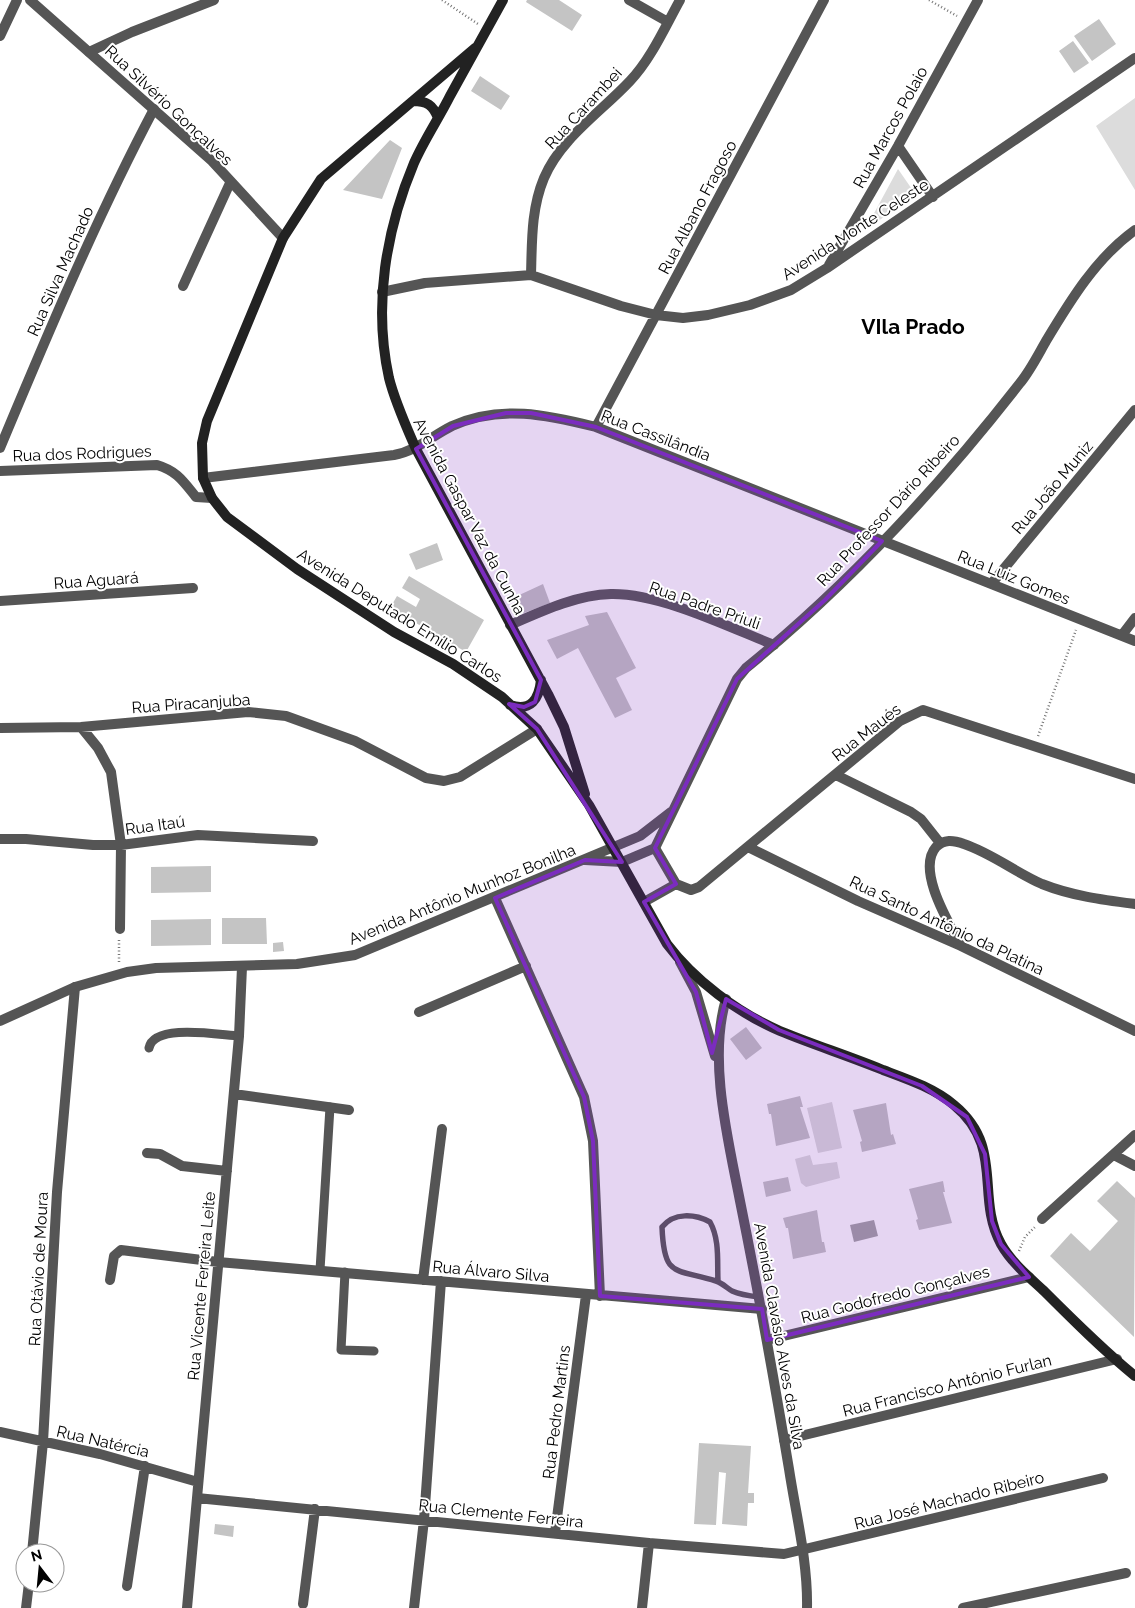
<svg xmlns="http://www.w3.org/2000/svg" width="1135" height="1608" viewBox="0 0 1135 1608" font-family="Raleway,sans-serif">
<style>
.green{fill:#dcdcdc}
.water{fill:#a3a3a3}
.building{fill:#c4c4c4}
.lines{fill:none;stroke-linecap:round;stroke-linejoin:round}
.path{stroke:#777;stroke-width:2.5;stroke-dasharray:1 2.5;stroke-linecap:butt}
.service{stroke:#555;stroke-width:5.5}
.pedestrian{stroke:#555;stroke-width:9}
.minor{stroke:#555;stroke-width:10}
.tertiary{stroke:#555;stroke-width:10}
.secondary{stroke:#222;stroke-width:10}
.marked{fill:#7b2cbf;fill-opacity:0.2;stroke:#7b2cbf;stroke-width:4;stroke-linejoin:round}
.labels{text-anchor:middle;stroke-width:4;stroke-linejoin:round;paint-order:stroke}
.street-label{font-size:16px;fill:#000;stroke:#fff}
.district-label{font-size:21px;font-weight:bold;fill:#000;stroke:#fff}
</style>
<rect width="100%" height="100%" fill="#fff"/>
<path class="green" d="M 1135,98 L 1135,190 L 1096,126 Z
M 898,169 L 916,195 L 865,230 Z
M 832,1102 L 842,1148 L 818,1153 L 807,1108 Z
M 810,1155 L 813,1165 L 837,1162 L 840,1178 L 806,1187 L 801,1183 L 795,1159 Z"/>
<path class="water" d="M 874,1220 L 878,1236 L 854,1242 L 850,1225 Z"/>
<path class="building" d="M 527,0 L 559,0 L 582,15 L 572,31 L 526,2 Z
M 1099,19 L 1116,44 L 1092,61 L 1074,36 Z
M 1073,41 L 1089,63 L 1074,73 L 1059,51 Z
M 480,76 L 510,96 L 501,110 L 471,91 Z
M 390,140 L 402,148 L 382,199 L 343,190 Z
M 437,543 L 443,560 L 416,570 L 409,554 Z
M 409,576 L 484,620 L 466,652 L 390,608 L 397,596 L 416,607 L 420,599 L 402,588 Z
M 543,584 L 550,603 L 524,613 L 521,612 L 515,597 Z
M 607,612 L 636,668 L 616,678 L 632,710 L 615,718 L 578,648 L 557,659 L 547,640 L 589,625 L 585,616 Z
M 211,866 L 211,892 L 151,893 L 151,867 Z
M 222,918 L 266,918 L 267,944 L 222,944 Z
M 211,919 L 211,945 L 151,946 L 151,920 Z
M 283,942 L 284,951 L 273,952 L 273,943 Z
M 746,1027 L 762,1048 L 746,1060 L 730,1039 Z
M 800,1096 L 803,1107 L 800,1107 L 810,1138 L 776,1146 L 771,1114 L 769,1114 L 767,1104 Z
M 886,1103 L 891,1135 L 893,1134 L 896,1144 L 862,1152 L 860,1142 L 862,1141 L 853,1110 Z
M 788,1177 L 791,1191 L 766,1197 L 763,1182 Z
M 943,1181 L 945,1192 L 943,1192 L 952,1223 L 919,1230 L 916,1220 L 918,1219 L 909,1189 Z
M 1117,1181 L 1135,1198 L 1134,1337 L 1050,1256 L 1071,1233 L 1090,1251 L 1118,1221 L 1097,1201 Z
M 817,1210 L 822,1242 L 824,1242 L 826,1252 L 793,1259 L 788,1228 L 786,1228 L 783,1218 Z
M 699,1443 L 751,1446 L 748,1493 L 754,1493 L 754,1503 L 748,1503 L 747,1526 L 722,1524 L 726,1473 L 719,1472 L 716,1525 L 694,1524 Z
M 215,1524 L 234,1526 L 233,1537 L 214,1534 Z"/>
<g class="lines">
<path class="path" d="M 442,0 L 478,24
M 929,0 L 957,16
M 1038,736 L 1076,630
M 119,962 L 119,940
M 1019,1251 L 1025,1237 L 1035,1227"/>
<path class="service" d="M 718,1281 C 717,1262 720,1240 710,1222 C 695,1214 674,1212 662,1227 C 664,1278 674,1268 716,1281 C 722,1283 727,1288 732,1291 C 741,1295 750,1296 759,1297"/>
<path class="pedestrian" d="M 149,1048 C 154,1023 219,1035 239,1036
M 320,1270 L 330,1107
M 345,1272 L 341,1350 L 374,1351"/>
<path class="minor" d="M 629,0 L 668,22
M 0,36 L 17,0
M 89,52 L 132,32 L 214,0
M 898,146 L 933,197
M 829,265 L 898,146 L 978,0
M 531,275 C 532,242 531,209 544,178 C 561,138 601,112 630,81 C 651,59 665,27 680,0
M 183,286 L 230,183
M 382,292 L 425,283 L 531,275 L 621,306 L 656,315 L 683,318 L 708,315 L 750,305 L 791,290 L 827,268 L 1135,58
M 596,427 L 824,0
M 0,448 C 48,333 96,219 154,109
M 203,478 L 394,455 C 416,451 432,436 452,426 C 500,404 548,415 596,427 L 1135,641
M 992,583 L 1135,410
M 0,601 L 193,588
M 510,625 C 542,611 576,595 611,594 C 660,593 729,627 774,645
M 1122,635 L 1135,618
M 81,727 L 98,748 L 111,772 L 121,845 L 120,929
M 0,728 L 81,727 L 248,712 L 286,716 L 355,741 L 426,778 L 444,781 L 460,777 L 537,729
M 836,775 L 911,812 L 921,819 L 940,843
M 0,839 L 26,839 L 93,845 L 121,845 L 198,835 L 313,841
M 748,847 L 858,901 L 961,946 L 1135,1031
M 655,848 L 676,884 L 691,890 L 699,887 L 900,721 L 923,710 L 1135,779
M 495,898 L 584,1097 L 593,1141 L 600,1296
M 644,902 L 676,884
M 961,946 C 949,923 916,870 936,847 C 944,839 953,840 964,844 C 991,853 1015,872 1042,884 C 1072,896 1104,900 1135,904
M 419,1012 L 526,966
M 234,1094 L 349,1110
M 147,1153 L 160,1154 L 182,1166 L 227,1171
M 1114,1155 L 1135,1166
M 1042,1219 L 1135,1135
M 110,1280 L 114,1256 L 121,1250 L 218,1262 L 762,1309
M 423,1280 L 442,1129
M 767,1340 L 1029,1277
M 0,1432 L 100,1454 L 198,1482
M 784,1440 L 1117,1359
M 197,1498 L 649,1543 L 784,1554 L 1103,1478
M 555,1533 L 586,1295
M 32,1553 L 43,1442 L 57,1192 L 75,987
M 127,1586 L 145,1466
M 303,1604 L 315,1509
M 26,1608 L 29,1583
M 187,1608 L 239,1036 L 242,967
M 414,1608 L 424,1520 L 441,1281
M 642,1608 L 649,1543
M 963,1608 L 1126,1573"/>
<path class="tertiary" d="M 30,0 L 212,161 L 283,238
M 0,471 L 157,465 C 177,471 183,481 196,497 L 212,498
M 585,860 L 622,862 L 655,848 L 737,679 L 746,668 C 848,585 939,487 1020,383 C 1030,371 1038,355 1046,341 C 1070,301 1096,258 1135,230
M 680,962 L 696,992 L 715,1056
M 726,999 C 708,1060 728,1139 740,1201 C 758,1290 774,1379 789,1469 C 796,1515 808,1562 807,1608
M 0,1021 L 75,987 L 127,972 L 156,968 L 297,964 L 355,955 L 640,836 L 671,812"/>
<path class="secondary" d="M 503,0 C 485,32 468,64 450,96 C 439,118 424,140 414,163 C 386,230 373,305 389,378 C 395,402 406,426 416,449 L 548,694 L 564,727 L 585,794
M 475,48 L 321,179 L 283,238 L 207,421 L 202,443 L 203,478 L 212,498 L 227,517 L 297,569 L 394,632 L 453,664 L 502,697 L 537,729 L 589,805 L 667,944 C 694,980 738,1013 780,1031 C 814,1045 849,1056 883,1070 C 907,1079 934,1088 954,1105 C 1005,1147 975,1196 1001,1244 C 1011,1262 1029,1277 1044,1291 C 1073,1320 1103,1350 1135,1376
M 413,101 C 427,101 433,105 438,118
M 510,705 C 531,712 539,699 541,680"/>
</g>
<path class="marked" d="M 506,413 L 531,413 L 596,427 L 882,541 L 825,600 L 737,679 L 655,848 L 676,884 L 644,902 L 696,992 L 712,1053 L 726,999 L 779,1030 L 922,1086 L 967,1117 L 985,1154 L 992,1221 L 1001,1244 L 1029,1277 L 767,1340 L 762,1309 L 600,1296 L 593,1141 L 584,1097 L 495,898 L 585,860 L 622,862 L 537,729 L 509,704 L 524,707 L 535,702 L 541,680 L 416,449 L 453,426 Z"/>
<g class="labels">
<g class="street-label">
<text transform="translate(169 105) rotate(43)" y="6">Rua Silvério Gonçalves</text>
<text transform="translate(583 108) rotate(-47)" y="6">Rua Carambei</text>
<text transform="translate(890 127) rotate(-61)" y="6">Rua Marcos Polaio</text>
<text transform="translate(697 207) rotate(-62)" y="6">Rua Albano Fragoso</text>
<text transform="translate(855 229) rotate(-33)" y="6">Avenida Monte Celeste</text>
<text transform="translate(60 271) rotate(-66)" y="6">Rua Silva Machado</text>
<text transform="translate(656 435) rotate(21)" y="6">Rua Cassilândia</text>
<text transform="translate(82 453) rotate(-2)" y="6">Rua dos Rodrigues</text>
<text transform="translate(1052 487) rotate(-50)" y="6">Rua João Muniz</text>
<text transform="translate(888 510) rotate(-47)" y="6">Rua Professor Dário Ribeiro</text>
<text transform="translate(470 516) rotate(62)" y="6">Avenida Gaspar Vaz da Cunha</text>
<text transform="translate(1014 577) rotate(22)" y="6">Rua Luiz Gomes</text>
<text transform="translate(96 580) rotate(-4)" y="6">Rua Aguará</text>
<text transform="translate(705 605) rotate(19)" y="6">Rua Padre Priuli</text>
<text transform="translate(400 615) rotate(32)" y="6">Avenida Deputado Emílio Carlos</text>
<text transform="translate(191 703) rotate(-4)" y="6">Rua Piracanjuba</text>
<text transform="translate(866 732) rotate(-38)" y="6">Rua Maués</text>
<text transform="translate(155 825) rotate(-8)" y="6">Rua Itaú</text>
<text transform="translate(462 894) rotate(-22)" y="6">Avenida Antônio Munhoz Bonilha</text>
<text transform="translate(947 925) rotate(25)" y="6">Rua Santo Antônio da Platina</text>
<text transform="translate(38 1269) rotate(-87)" y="6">Rua Otávio de Moura</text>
<text transform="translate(491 1271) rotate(5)" y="6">Rua Álvaro Silva</text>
<text transform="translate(201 1286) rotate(-85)" y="6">Rua Vicente Ferreira Leite</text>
<text transform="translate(895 1294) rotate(-14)" y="6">Rua Godofredo Gonçalves</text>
<text transform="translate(780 1336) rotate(80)" y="6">Avenida Clavásio Alves da Silva</text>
<text transform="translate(947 1385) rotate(-14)" y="6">Rua Francisco Antônio Furlan</text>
<text transform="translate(556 1412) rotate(-83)" y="6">Rua Pedro Martins</text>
<text transform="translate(103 1441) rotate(13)" y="6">Rua Natércia</text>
<text transform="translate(949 1500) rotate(-14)" y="6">Rua José Machado Ribeiro</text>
<text transform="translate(501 1513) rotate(6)" y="6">Rua Clemente Ferreira</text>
</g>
<g class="district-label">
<text x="913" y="334">VIla Prado</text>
</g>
</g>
<g transform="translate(40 1568) rotate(344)"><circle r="24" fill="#ffffff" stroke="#999999"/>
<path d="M0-4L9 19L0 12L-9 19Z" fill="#000000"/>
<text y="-8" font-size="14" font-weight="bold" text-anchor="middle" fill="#000000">N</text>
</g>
</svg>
